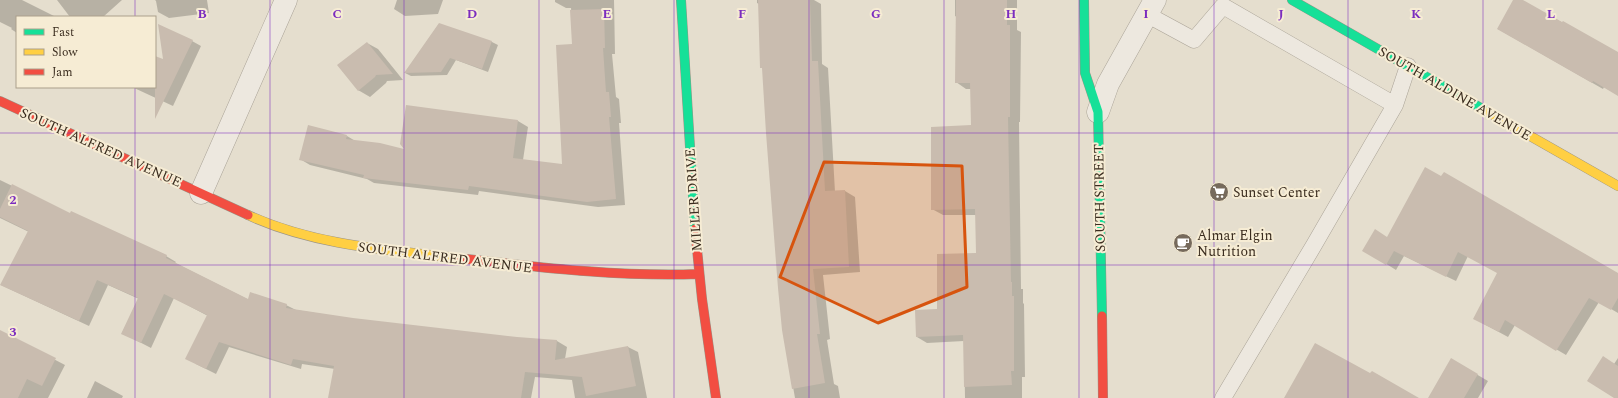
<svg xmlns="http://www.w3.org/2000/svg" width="1618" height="398" viewBox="0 0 1618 398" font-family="Spectral,serif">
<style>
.shadow{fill:#0003}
.building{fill:#c9bcaf}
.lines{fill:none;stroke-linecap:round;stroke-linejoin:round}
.lane-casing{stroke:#aaa397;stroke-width:17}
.street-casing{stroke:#aaa397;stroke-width:23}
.fast-casing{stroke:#9a9386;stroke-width:10}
.slow-casing{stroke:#9a9386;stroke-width:10}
.jam-casing{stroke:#9a9386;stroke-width:10}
.lane{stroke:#ede8df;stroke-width:16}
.street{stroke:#ede8df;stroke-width:22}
.fast{stroke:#16e098;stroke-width:9}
.slow{stroke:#ffcf43;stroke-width:9}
.jam{stroke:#f24e42;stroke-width:9}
.marked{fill:#d7540e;fill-opacity:0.2;stroke:#d7540e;stroke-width:3;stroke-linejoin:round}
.grid{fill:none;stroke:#7b2cbf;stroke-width:1;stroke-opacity:0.55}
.labels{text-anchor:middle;stroke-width:4;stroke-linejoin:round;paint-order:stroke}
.street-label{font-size:14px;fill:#3a2c1e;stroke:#f6ecd4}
.poi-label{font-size:14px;fill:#3a2c1e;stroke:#f6ecd4;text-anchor:start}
.grid-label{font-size:13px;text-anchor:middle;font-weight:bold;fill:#7b2cbf;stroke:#f6ecd4;stroke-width:4;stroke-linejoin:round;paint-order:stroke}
</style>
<rect width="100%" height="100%" fill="#e5dece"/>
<path class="shadow" d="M 0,0 L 22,0 L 56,17 L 17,17 L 17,33 L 11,29 L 12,28 L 0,22 Z
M 57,0 L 122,0 L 103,17 L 70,17 Z
M 155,0 L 207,0 L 209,13 L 169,18 L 158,12 L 156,1 Z
M 397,0 L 443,0 L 438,14 L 405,16 L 394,9 Z
M 555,0 L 614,0 L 615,54 L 612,54 L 616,97 L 619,99 L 621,123 L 619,123 L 625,205 L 598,207 L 479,191 L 478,195 L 374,183 L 367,179 L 310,165 L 300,159 L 347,136 L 357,142 L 407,151 L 518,121 L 528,127 L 523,160 L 563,165 L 573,45 L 571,8 L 566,8 L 555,2 Z
M 757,0 L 814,0 L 821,4 L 822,64 L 828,68 L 835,192 L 845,191 L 855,197 L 860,272 L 823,275 L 830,339 L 827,340 L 834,384 L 838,386 L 840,398 L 795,398 L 783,330 L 759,4 L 757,3 Z
M 955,0 L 1017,0 L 1017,30 L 1021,32 L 1020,122 L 1019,122 L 1021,289 L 1023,289 L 1023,303 L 1024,304 L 1025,377 L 1022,377 L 1022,398 L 965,398 L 964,341 L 927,343 L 917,337 L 938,310 L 977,254 L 976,215 L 943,215 L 932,209 L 972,126 L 971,89 L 966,89 L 956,82 L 957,17 L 955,16 Z
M 1514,0 L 1521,0 L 1618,53 L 1618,95 L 1604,87 L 1603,89 L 1498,29 Z
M 439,24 L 492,42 L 498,45 L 488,72 L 456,60 L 447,75 L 411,76 L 405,73 Z
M 192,41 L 201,46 L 173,106 L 132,87 L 155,87 L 155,57 L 164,61 Z
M 367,43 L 378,49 L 403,80 L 387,81 L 386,83 L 370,97 L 358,90 Z
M 0,180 L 70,214 L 166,256 L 176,262 L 175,263 L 249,300 L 286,305 L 296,310 L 353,319 L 516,338 L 557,341 L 567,347 L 565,359 L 628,347 L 638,352 L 647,398 L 575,398 L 572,380 L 535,377 L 531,398 L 329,398 L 335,369 L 302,364 L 301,369 L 229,347 L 216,374 L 196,364 L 208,316 L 174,298 L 151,348 L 122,333 L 139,299 L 108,285 L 89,326 L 1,285 L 29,232 L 0,218 Z
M 1388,238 L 1618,275 L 1618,313 L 1599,302 L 1566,355 L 1515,325 L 1508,337 L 1484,324 L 1499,273 L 1468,256 L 1456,281 L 1404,256 L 1396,270 L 1364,250 Z
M 0,331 L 65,365 L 48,398 L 0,398 Z
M 1618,358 L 1618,398 L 1616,398 L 1614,364 Z
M 1452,360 L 1488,381 L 1478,398 L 1429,398 Z
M 95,381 L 123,396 L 122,398 L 87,398 Z"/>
<path class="building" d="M 758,0 L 810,0 L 812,61 L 818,61 L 825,191 L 845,190 L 849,267 L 813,269 L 820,334 L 817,334 L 825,383 L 792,389 L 782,330 L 778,288 L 766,133 L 762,68 L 760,68 Z
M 956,0 L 1007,0 L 1007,25 L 1010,25 L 1010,117 L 1008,117 L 1011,282 L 1012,282 L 1012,296 L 1014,296 L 1014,371 L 1011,371 L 1012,385 L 964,387 L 963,335 L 916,337 L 915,310 L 937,309 L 937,254 L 976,253 L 975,209 L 931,210 L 931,127 L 971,125 L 970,83 L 955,83 Z
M 1513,0 L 1523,0 L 1562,22 L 1563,21 L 1618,52 L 1618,96 L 1593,81 L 1592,83 L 1497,29 Z
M 604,9 L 605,48 L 603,48 L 606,92 L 609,92 L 611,117 L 609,117 L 616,199 L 587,202 L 469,186 L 468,190 L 363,178 L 364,175 L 299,160 L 308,125 L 347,135 L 346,139 L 380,143 L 404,149 L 400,144 L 406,105 L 518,120 L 513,158 L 562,164 L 556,45 L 572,44 L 570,10 Z
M 439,23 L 492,41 L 482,69 L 450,58 L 441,72 L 404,73 Z
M 158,24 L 193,40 L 155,119 L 155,56 L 163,59 Z
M 367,42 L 393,74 L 376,75 L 375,77 L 358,91 L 337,65 Z
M 1425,167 L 1441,176 L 1444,172 L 1618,273 L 1618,298 L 1611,310 L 1589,298 L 1556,351 L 1505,320 L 1499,332 L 1473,319 L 1497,273 L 1458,252 L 1446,277 L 1394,251 L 1386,265 L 1362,251 L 1375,229 L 1387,237 Z
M 12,184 L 70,213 L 71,211 L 167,255 L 166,258 L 248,299 L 250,292 L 287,304 L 286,308 L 353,318 L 517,337 L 557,340 L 555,360 L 628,346 L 636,386 L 586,396 L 582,377 L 525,372 L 521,398 L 328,398 L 334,366 L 293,359 L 291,365 L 219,342 L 206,369 L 185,359 L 207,315 L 164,294 L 141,343 L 121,334 L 138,298 L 97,280 L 79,321 L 0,285 L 28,231 L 0,217 L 0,209 Z
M 0,330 L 56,358 L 42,386 L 27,379 L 18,398 L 0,398 Z
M 1315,343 L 1370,373 L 1372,371 L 1419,398 L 1284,398 Z
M 1603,356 L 1618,366 L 1618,398 L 1614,398 L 1587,381 Z
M 1451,358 L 1478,374 L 1464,398 L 1428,398 Z"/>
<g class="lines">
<g class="lane-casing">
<path id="lane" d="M 1146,14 L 1194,40 L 1223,6 L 1395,105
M 1223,398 L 1314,245 L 1395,105 L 1408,66"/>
</g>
<g class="street-casing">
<path id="street" d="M 1098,112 L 1108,84 L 1155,0
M 201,193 L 286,0"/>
</g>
<g class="fast-casing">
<path id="fast" d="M 681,0 L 695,229
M 1084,0 L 1085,73 L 1098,112 L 1102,316
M 1292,0 L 1488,112"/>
</g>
<g class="slow-casing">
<path id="slow" d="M 1488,112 L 1618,186
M 248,215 C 313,245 387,250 457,258"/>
</g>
<g class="jam-casing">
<path id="jam" d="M 0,101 L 248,215
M 695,229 L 702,299 L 716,398
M 457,258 C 538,267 617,277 698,274
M 1102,316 L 1103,398"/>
</g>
<use href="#lane" class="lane"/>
<use href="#street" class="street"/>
<use href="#fast" class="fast"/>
<use href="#slow" class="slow"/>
<use href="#jam" class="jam"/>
</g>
<path class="marked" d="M 824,162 L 962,166 L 967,287 L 878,323 L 780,277 Z"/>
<path class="grid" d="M 135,0 L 135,17M 270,0 L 270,398M 404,0 L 404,398M 539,0 L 539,398M 674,0 L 674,398M 809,0 L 809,398M 944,0 L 944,398M 1079,0 L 1079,398M 1214,0 L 1214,398M 1348,0 L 1348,398M 1483,0 L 1483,398M 135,87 L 135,398M 0,133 L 1618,133M 0,265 L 1618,265"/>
<defs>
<g id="supermarket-disc" transform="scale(1)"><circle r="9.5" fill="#766a5c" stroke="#f6ecd4"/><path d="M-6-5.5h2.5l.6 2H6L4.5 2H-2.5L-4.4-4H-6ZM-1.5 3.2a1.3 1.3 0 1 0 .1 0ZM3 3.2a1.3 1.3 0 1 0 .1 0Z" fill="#fff"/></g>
<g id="cafe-disc" transform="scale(1)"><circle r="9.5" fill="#766a5c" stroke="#f6ecd4"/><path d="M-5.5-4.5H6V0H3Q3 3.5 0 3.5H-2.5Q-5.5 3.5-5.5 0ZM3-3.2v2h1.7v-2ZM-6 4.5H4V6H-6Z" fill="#fff"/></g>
</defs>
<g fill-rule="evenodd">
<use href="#supermarket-disc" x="1219" y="192"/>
<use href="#cafe-disc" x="1183" y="243"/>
</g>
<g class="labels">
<g class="street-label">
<text transform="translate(1455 93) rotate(30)" y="5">SOUTH ALDINE AVENUE</text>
<text transform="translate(101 147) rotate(24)" y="5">SOUTH ALFRED AVENUE</text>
<text transform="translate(1099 198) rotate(-91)" y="5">SOUTH STREET</text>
<text transform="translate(693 200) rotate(-94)" y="5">MILLER DRIVE</text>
<text transform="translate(445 257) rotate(7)" y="5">SOUTH ALFRED AVENUE</text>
</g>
<g class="poi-label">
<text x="1233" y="197">Sunset Center</text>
<text x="1197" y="240">Almar Elgin<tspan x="1197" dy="16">Nutrition</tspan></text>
</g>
</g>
<g class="grid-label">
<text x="202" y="18">B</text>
<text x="337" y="18">C</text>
<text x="472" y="18">D</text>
<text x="607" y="18">E</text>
<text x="742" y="18">F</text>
<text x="876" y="18">G</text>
<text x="1011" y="18">H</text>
<text x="1146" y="18">I</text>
<text x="1281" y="18">J</text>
<text x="1416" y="18">K</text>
<text x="1551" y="18">L</text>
<text x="13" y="204">2</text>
<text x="13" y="336">3</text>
</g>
<rect x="16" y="16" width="140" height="72" fill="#f6ecd4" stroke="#ab9f8b"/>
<rect x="24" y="29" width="20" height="6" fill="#16e098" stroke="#ab9f8b"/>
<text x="52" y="36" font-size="12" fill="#3a2c1e">Fast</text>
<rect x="24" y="49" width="20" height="6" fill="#ffcf43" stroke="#ab9f8b"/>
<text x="52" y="56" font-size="12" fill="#3a2c1e">Slow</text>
<rect x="24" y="69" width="20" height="6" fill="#f24e42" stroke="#ab9f8b"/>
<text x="52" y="76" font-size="12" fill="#3a2c1e">Jam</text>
</svg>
